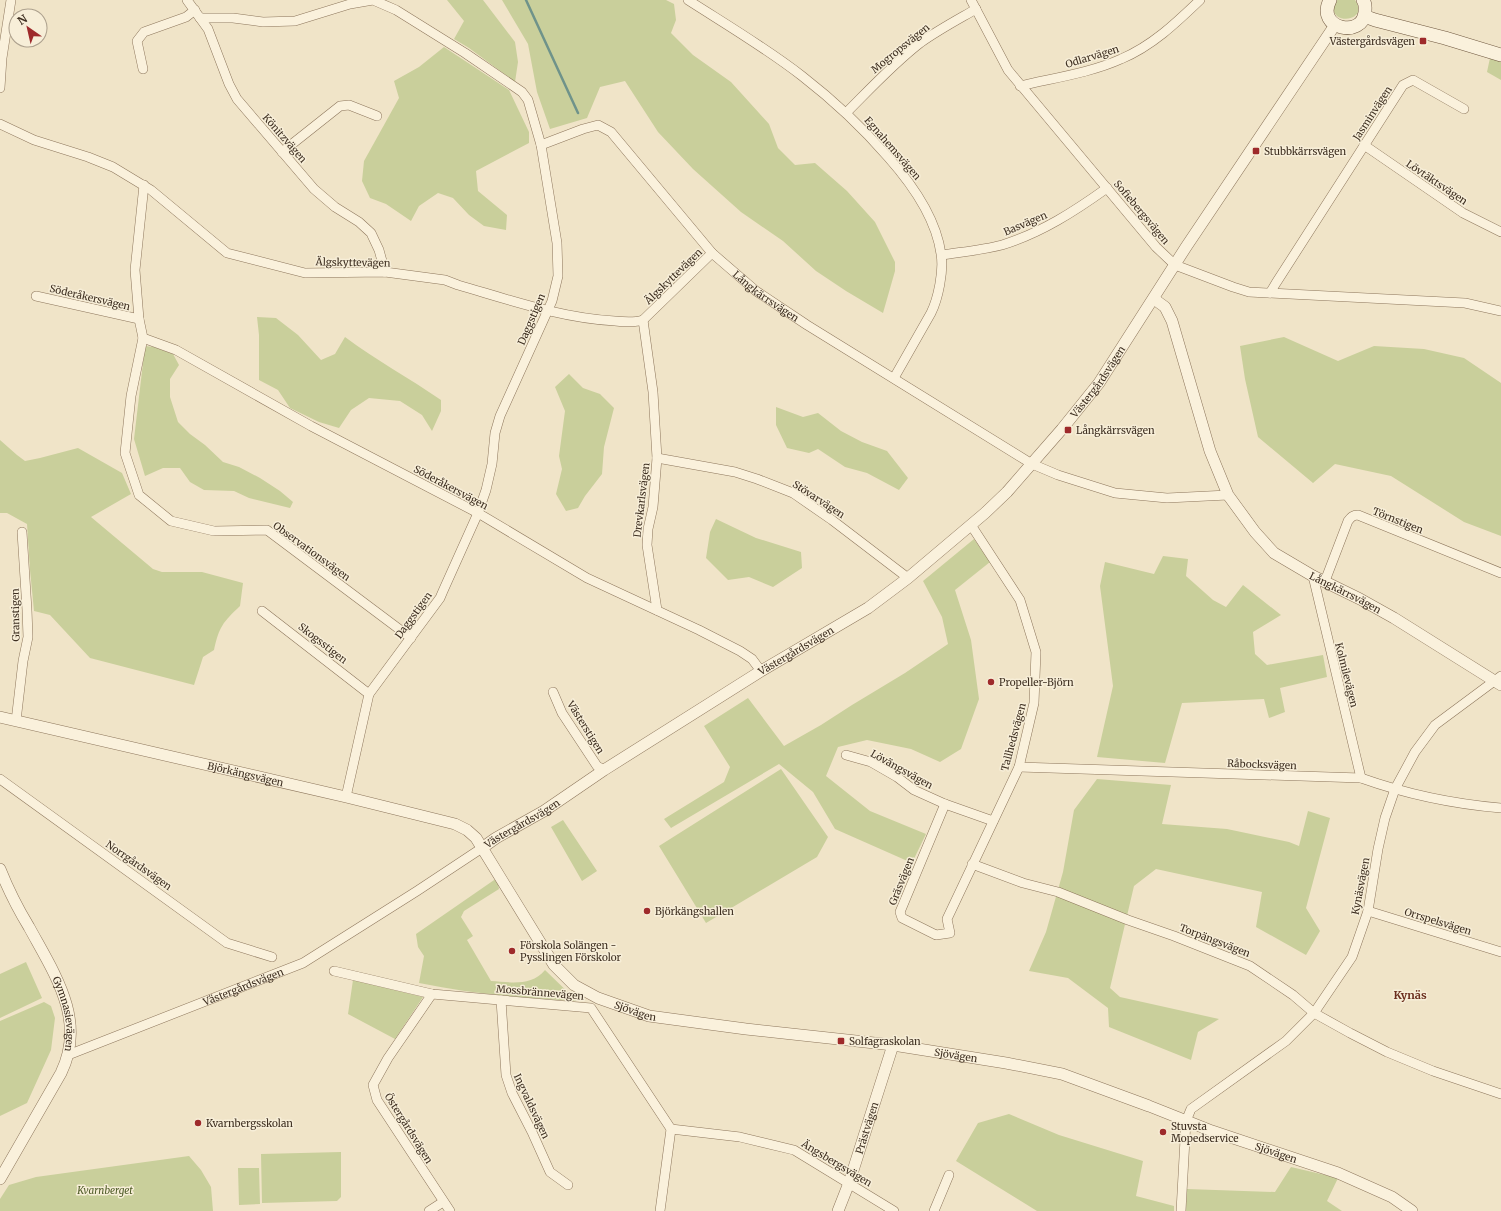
<svg xmlns="http://www.w3.org/2000/svg" width="1501" height="1211" viewBox="0 0 1501 1211" font-family="Merriweather,serif">
<style>
.green{fill:#c9cf9b}
.lines{fill:none;stroke-linecap:round;stroke-linejoin:round}
.stream{stroke:#6f938a;stroke-width:2.5}
.minor-casing{stroke:#8d765c;stroke-width:10}
.tertiary-casing{stroke:#8d765c;stroke-width:12}
.secondary-casing{stroke:#6f573f;stroke-width:14}
.minor{stroke:#faf1dc;stroke-width:9}
.tertiary{stroke:#faf1dc;stroke-width:11}
.secondary{stroke:#faf1dc;stroke-width:13}
.poi-dot{fill:#9e2a2b;stroke:#f7eed8;stroke-width:1.5}
.labels{text-anchor:middle;stroke-width:3;stroke-linejoin:round;paint-order:stroke}
.poi-label{font-size:10px;fill:#3d2e20;stroke:#f7eed8;text-anchor:start}
.street-label{font-size:10px;fill:#3d2e20;stroke:#f7eed8}
.park-label{font-size:10px;font-style:italic;fill:#4d5a26;stroke:#f7eed8}
.neighbourhood-label{font-size:11px;font-weight:bold;fill:#6b2e1e;stroke:#f7eed8}
</style>
<rect width="100%" height="100%" fill="#f0e4c8"/>
<path class="green" d="M 447,0 L 483,0 L 515,42 L 518,62 L 515,82 L 469,48 L 454,39 L 464,21 Z
M 502,0 L 666,0 L 674,4 L 676,20 L 671,33 L 693,55 L 731,82 L 769,124 L 778,148 L 795,165 L 815,163 L 847,191 L 875,222 L 895,262 L 895,271 L 883,313 L 846,291 L 816,271 L 783,241 L 741,212 L 693,169 L 658,132 L 625,81 L 600,87 L 587,118 L 550,129 L 537,92 L 528,44 Z
M 1337,0 L 1355,0 C 1372,24 1321,26 1337,0 Z
M 444,47 L 509,90 L 529,132 L 529,143 L 476,171 L 478,191 L 507,215 L 506,230 L 484,226 L 469,215 L 453,198 L 438,193 L 419,206 L 411,221 L 386,204 L 370,198 L 362,181 L 364,161 L 399,98 L 394,81 L 419,67 Z
M 1490,58 L 1501,61 L 1501,80 L 1487,72 Z
M 257,317 L 276,318 L 298,335 L 321,360 L 335,354 L 345,337 C 376,360 409,378 441,400 L 441,411 L 432,431 L 422,415 L 400,401 L 369,398 L 351,410 L 339,428 L 319,422 L 290,408 L 278,390 L 259,380 L 259,335 Z
M 1284,337 L 1338,361 L 1374,346 L 1424,349 L 1464,358 L 1501,383 L 1501,536 L 1464,522 L 1391,476 L 1335,464 L 1313,483 L 1258,437 L 1245,379 L 1240,346 Z
M 145,346 L 154,347 L 173,354 L 179,365 L 170,379 L 170,397 L 178,422 L 190,434 L 205,445 L 223,462 L 239,467 L 260,478 L 280,491 L 293,502 L 290,508 L 249,498 L 234,491 L 204,490 L 190,482 L 180,468 L 163,468 L 145,476 L 134,439 Z
M 569,374 L 583,388 L 600,394 L 614,408 L 604,447 L 602,474 L 585,496 L 578,508 L 566,511 L 556,494 L 562,469 L 559,456 L 565,411 L 555,387 Z
M 776,407 L 803,417 L 818,413 L 841,431 L 862,442 L 887,451 L 908,478 L 899,490 L 867,473 L 845,467 L 818,449 L 809,453 L 787,448 L 776,425 Z
M 0,440 L 17,455 L 25,461 L 40,458 L 78,448 L 122,473 L 131,494 L 91,517 L 153,569 L 162,572 L 202,572 L 243,583 L 240,606 C 223,622 219,627 214,650 L 203,657 L 194,685 L 90,658 L 50,615 L 34,611 L 30,570 L 27,524 L 7,513 L 0,513 Z
M 716,519 L 756,538 L 801,552 L 802,568 L 773,587 L 749,577 L 728,580 L 706,558 L 710,532 Z
M 974,539 L 990,562 L 955,590 L 971,640 L 979,699 L 961,749 L 940,762 L 911,749 L 867,740 L 838,747 L 826,776 L 870,811 L 926,834 L 912,863 L 835,829 L 813,792 L 779,764 L 671,828 L 664,819 L 724,782 L 730,767 L 704,726 L 748,698 L 784,746 L 821,725 L 852,705 L 905,673 L 948,644 L 942,617 L 923,581 Z
M 1163,556 L 1188,559 L 1186,576 L 1213,600 L 1226,607 L 1243,585 L 1281,615 L 1253,632 L 1255,654 L 1267,665 L 1323,655 L 1327,677 L 1280,688 L 1285,712 L 1269,718 L 1264,699 L 1182,703 L 1165,763 L 1097,757 L 1113,686 L 1100,586 L 1105,562 L 1154,574 Z
M 781,769 L 828,837 L 817,857 L 706,923 L 659,846 Z
M 1097,779 L 1171,785 L 1162,824 L 1227,829 L 1289,842 L 1299,846 L 1308,811 L 1330,818 L 1306,908 L 1320,931 L 1306,955 L 1256,927 L 1262,892 L 1156,869 L 1134,886 L 1110,988 L 1120,997 L 1219,1019 L 1198,1032 L 1191,1060 L 1109,1027 L 1108,1008 L 1068,978 L 1029,971 L 1046,932 L 1063,872 L 1074,810 Z
M 563,820 L 597,871 L 582,881 L 551,827 Z
M 497,878 L 499,889 L 464,911 L 461,917 L 473,936 L 467,940 L 491,981 C 509,982 531,987 545,970 L 577,1001 C 523,998 472,994 419,983 L 424,956 L 418,947 L 416,934 Z
M 26,962 L 42,998 L 0,1018 L 0,974 Z
M 353,980 L 423,997 L 395,1039 L 348,1014 Z
M 44,1002 L 51,1006 L 55,1018 L 51,1050 L 27,1103 L 0,1116 L 0,1021 Z
M 1009,1114 L 1059,1135 L 1143,1161 L 1136,1196 L 1174,1206 L 1174,1211 L 1037,1211 L 956,1161 L 978,1123 Z
M 341,1152 L 341,1197 L 337,1201 L 262,1203 L 261,1154 Z
M 189,1156 L 201,1170 L 211,1187 L 213,1211 L 0,1211 L 0,1199 L 9,1185 L 36,1177 Z
M 1291,1167 L 1338,1178 L 1327,1201 L 1342,1211 L 1186,1211 L 1187,1189 L 1275,1192 Z
M 238,1168 L 259,1168 L 260,1204 L 239,1205 Z"/>
<g class="lines">
<path class="stream" d="M 526,0 L 578,113"/>
<g class="minor-casing">
<g id="minor">
<path d="M 187,0 L 208,29 L 229,84 L 237,99 L 314,189 L 335,207 L 359,222 L 371,233 L 379,250 L 385,272"/>
<path d="M 688,0 C 727,25 766,48 802,76 C 833,100 862,127 888,157 C 912,184 936,217 941,254 C 944,271 938,299 931,313 L 894,378"/>
<path d="M 971,0 L 1008,70 L 1156,247 L 1175,265 L 1233,287 L 1249,292 L 1465,303 L 1501,311"/>
<path d="M 200,18 L 233,18 L 263,22 L 295,21 L 350,4 L 373,0 L 396,10 L 465,53 L 522,92 L 528,100 L 541,145 L 557,243 L 558,276 L 552,301 L 500,416 L 495,433 L 492,464 L 486,490 L 478,513 L 443,591 L 440,598 L 369,694 L 346,797"/>
<path d="M 143,69 L 137,41 L 144,32 L 186,17 L 195,10"/>
<path d="M 1020,86 C 1053,78 1090,73 1121,59 C 1152,46 1176,23 1200,0"/>
<path d="M 0,88 L 2,58 L 11,0"/>
<path d="M 846,113 C 870,89 893,64 920,43 C 938,30 957,20 976,9"/>
<path d="M 0,124 L 34,140 L 88,157 L 113,167 L 151,190 L 227,253 L 305,273 L 385,272 L 445,280 L 458,285 C 510,300 561,318 615,321 C 624,322 634,323 643,320 L 712,253"/>
<path id="s1" d="M 541,145 L 583,129 L 598,125 L 611,132 L 712,253 L 756,291 L 807,325 L 1032,464 L 1058,475 L 1115,493 L 1167,498 L 1228,495"/>
<path d="M 1364,145 L 1463,213 L 1501,232"/>
<path d="M 282,152 L 340,106 L 349,105 L 377,116"/>
<path d="M 144,185 L 135,270 L 139,319 L 143,338 L 176,350 L 311,426 L 478,513 L 587,578 L 699,630 L 740,651 L 752,659 L 761,671"/>
<path d="M 942,255 C 961,252 983,250 1002,245 C 1041,233 1075,211 1107,188"/>
<path d="M 1270,293 L 1276,283 L 1403,85 L 1413,80 L 1464,109"/>
<path d="M 36,296 L 139,319"/>
<path d="M 643,320 L 653,392 L 657,458 L 653,507 L 648,529 L 647,545 L 657,610"/>
<path d="M 143,338 L 131,396 L 125,453 L 139,495 L 171,521 L 214,531 L 267,530 L 411,638"/>
<path d="M 657,458 L 735,472 L 757,479 L 793,493 L 832,520 L 908,578"/>
<path d="M 1313,576 L 1361,778"/>
<path d="M 1325,581 L 1348,521 C 1351,517 1353,515 1358,515 L 1501,573"/>
<path d="M 262,611 L 369,694"/>
<path d="M 553,692 L 562,713 L 597,766 L 604,770"/>
<path d="M 16,721 L 23,661 L 28,637 L 27,610 L 22,532"/>
<path d="M 846,755 L 871,762 L 897,777 L 914,790 L 945,804 L 993,821"/>
<path d="M 1019,767 L 1361,778 C 1406,794 1453,804 1501,808"/>
<path d="M 0,779 L 227,943 L 272,957"/>
<path d="M 945,804 L 900,912 L 902,918 L 936,935 L 950,933 L 947,919 L 1019,767 L 1034,703 L 1036,652 L 1020,600 L 971,525"/>
<path d="M 972,864 L 1023,883 L 1058,892 L 1128,920 L 1174,936 L 1250,966 L 1293,995 L 1314,1013 L 1350,1033 L 1387,1052 L 1433,1071 L 1501,1094"/>
<path d="M 1368,911 L 1501,952"/>
<path d="M 334,971 L 432,994 L 591,1008 L 671,1129 L 660,1211"/>
<path d="M 432,994 L 388,1058 L 373,1085 L 377,1100 L 450,1211"/>
<path d="M 501,1000 L 506,1075 L 512,1093 L 532,1132 L 550,1172 L 568,1185"/>
<path id="s2" d="M 68,1055 L 303,963 L 417,891 L 482,848"/>
<path d="M 671,1129 L 740,1137 L 794,1150 L 894,1211"/>
<path d="M 429,1211 L 443,1202"/>
<path d="M 934,1211 L 949,1175"/>
<path d="M 1181,1211 L 1186,1121 L 1191,1109 L 1286,1041 L 1314,1013 L 1352,957 L 1368,911 L 1378,849 L 1385,818 L 1395,789 L 1415,752 L 1435,725 L 1501,676"/>
</g>
</g>
<g class="tertiary-casing">
<g id="tertiary">
<path id="s3" d="M 1154,299 L 1165,307 L 1172,321 L 1210,451 L 1228,495 L 1255,532 L 1274,553 L 1313,576 L 1360,599 L 1394,618 L 1501,685"/>
<path id="s4" d="M 0,717 L 346,797 L 455,824 L 467,830 L 476,838 L 554,965 L 574,985 L 598,998 L 649,1016 L 746,1029 L 893,1045 L 1006,1063 L 1062,1074 L 1149,1106 L 1212,1131 L 1338,1173 L 1392,1197 L 1412,1211"/>
<path id="s5" d="M 482,848 L 496,838 L 544,811 L 604,770 L 761,671 L 868,608 L 908,578 L 985,513 L 1007,492 L 1062,429 L 1099,383 L 1186,247 L 1335,25"/>
<path id="s6" d="M 0,869 C 8,889 18,909 29,927 C 54,973 87,1020 61,1073 L 0,1179"/>
<path id="s7" d="M 838,1211 L 849,1183 L 893,1045"/>
</g>
</g>
<g class="secondary-casing">
<path id="secondary" d="M 1330,0 C 1315,29 1363,39 1365,12 C 1365,7 1366,4 1363,0
M 1364,16 L 1375,20 L 1445,38 L 1501,55"/>
</g>
<use href="#minor" class="minor"/>
<use href="#tertiary" class="tertiary"/>
<use href="#secondary" class="secondary"/>
</g>
<g class="poi-dot">
<rect x="1419" y="37" width="8" height="8" rx="2"/>
<rect x="1252" y="147" width="8" height="8" rx="2"/>
<rect x="1064" y="426" width="8" height="8" rx="2"/>
<circle cx="991" cy="682" r="4"/>
<circle cx="647" cy="911" r="4"/>
<circle cx="512" cy="951" r="4"/>
<rect x="837" y="1037" width="8" height="8" rx="2"/>
<circle cx="198" cy="1123" r="4"/>
<circle cx="1163" cy="1132" r="4"/>
</g>
<g class="labels">
<g class="poi-label">
<text x="1415" y="45" text-anchor="end">Västergårdsvägen</text>
<text x="1264" y="155">Stubbkärrsvägen</text>
<text x="1076" y="434">Långkärrsvägen</text>
<text x="999" y="686">Propeller-Björn</text>
<text x="655" y="915">Björkängshallen</text>
<text x="520" y="949">Förskola Solängen -<tspan x="520" dy="12">Pysslingen Förskolor</tspan></text>
<text x="849" y="1045">Solfagraskolan</text>
<text x="206" y="1127">Kvarnbergsskolan</text>
<text x="1171" y="1130">Stuvsta<tspan x="1171" dy="12">Mopedservice</tspan></text>
</g>
<g class="street-label">
<text transform="translate(900 48) rotate(-39)" y="4">Mogropsvägen</text>
<text transform="translate(1092 56) rotate(-17)" y="4">Odlarvägen</text>
<text transform="translate(1372 113) rotate(-57)" y="4">Jasminvägen</text>
<text transform="translate(285 138) rotate(49)" y="4">Könitzvägen</text>
<text transform="translate(893 148) rotate(49)" y="4">Egnahemsvägen</text>
<text transform="translate(1437 182) rotate(34)" y="4">Lövtäktsvägen</text>
<text transform="translate(1142 212) rotate(50)" y="4">Sofiebergsvägen</text>
<text transform="translate(1025 223) rotate(-23)" y="4">Basvägen</text>
<text transform="translate(353 262) rotate(1)" y="4">Älgskyttevägen</text>
<text transform="translate(673 276) rotate(-44)" y="4">Älgskyttevägen</text>
<text dy="4" stroke="none"><textPath href="#s1" startOffset="302">Långkärrsvägen</textPath></text>
<text transform="translate(90 297) rotate(13)" y="4">Söderåkersvägen</text>
<text transform="translate(531 319) rotate(-67)" y="4">Daggstigen</text>
<text dy="4" stroke="none"><textPath href="#s5" startOffset="779">Västergårdsvägen</textPath></text>
<text transform="translate(451 487) rotate(28)" y="4">Söderåkersvägen</text>
<text transform="translate(819 499) rotate(33)" y="4">Stövarvägen</text>
<text transform="translate(641 500) rotate(-83)" y="4">Drevkarlsvägen</text>
<text transform="translate(1398 520) rotate(22)" y="4">Törnstigen</text>
<text transform="translate(312 551) rotate(36)" y="4">Observationsvägen</text>
<text dy="4" stroke="none"><textPath href="#s3" startOffset="368">Långkärrsvägen</textPath></text>
<text transform="translate(15 615) rotate(-91)" y="4">Granstigen</text>
<text transform="translate(413 615) rotate(-54)" y="4">Daggstigen</text>
<text transform="translate(323 643) rotate(38)" y="4">Skogsstigen</text>
<text dy="4" stroke="none"><textPath href="#s5" startOffset="371">Västergårdsvägen</textPath></text>
<text transform="translate(1347 675) rotate(76)" y="4">Kolmilevägen</text>
<text transform="translate(586 727) rotate(58)" y="4">Västerstigen</text>
<text transform="translate(1013 737) rotate(-75)" y="4">Tallhedsvägen</text>
<text transform="translate(1262 764) rotate(2)" y="4">Råbocksvägen</text>
<text transform="translate(902 769) rotate(29)" y="4">Lövängsvägen</text>
<text dy="4" stroke="none"><textPath href="#s4" startOffset="252">Björkängsvägen</textPath></text>
<text dy="4" stroke="none"><textPath href="#s5" startOffset="47">Västergårdsvägen</textPath></text>
<text transform="translate(139 865) rotate(35)" y="4">Norrgårdsvägen</text>
<text transform="translate(901 881) rotate(-68)" y="4">Gräsvägen</text>
<text transform="translate(1360 886) rotate(-79)" y="4">Kynäsvägen</text>
<text transform="translate(1438 921) rotate(17)" y="4">Orrspelsvägen</text>
<text transform="translate(1215 940) rotate(21)" y="4">Torpängsvägen</text>
<text dy="4" stroke="none"><textPath href="#s2" startOffset="188">Västergårdsvägen</textPath></text>
<text transform="translate(540 992) rotate(5)" y="4">Mossbrännevägen</text>
<text dy="4" stroke="none"><textPath href="#s4" startOffset="737">Sjövägen</textPath></text>
<text dy="4" stroke="none"><textPath href="#s6" startOffset="160">Gymnasievägen</textPath></text>
<text dy="4" stroke="none"><textPath href="#s4" startOffset="1061">Sjövägen</textPath></text>
<text transform="translate(532 1106) rotate(65)" y="4">Ingvaldsvägen</text>
<text transform="translate(409 1128) rotate(58)" y="4">Östergårdsvägen</text>
<text dy="4" stroke="none"><textPath href="#s7" startOffset="88">Prästvägen</textPath></text>
<text dy="4" stroke="none"><textPath href="#s4" startOffset="1397">Sjövägen</textPath></text>
<text transform="translate(837 1163) rotate(31)" y="4">Ängsbergsvägen</text>
</g>
<g class="park-label">
<text x="105" y="1194">Kvarnberget</text>
</g>
<g class="neighbourhood-label">
<text x="1410" y="999">Kynäs</text>
</g>
</g>
<g transform="translate(28 28) rotate(326)"><circle r="19" fill="#f7eed8" stroke="#ada18e"/>
<path d="M0-3L7 15L0 10L-7 15Z" fill="#9e2a2b"/>
<text y="-6" font-size="11" font-weight="bold" text-anchor="middle" fill="#3d2e20">N</text>
</g>
</svg>
